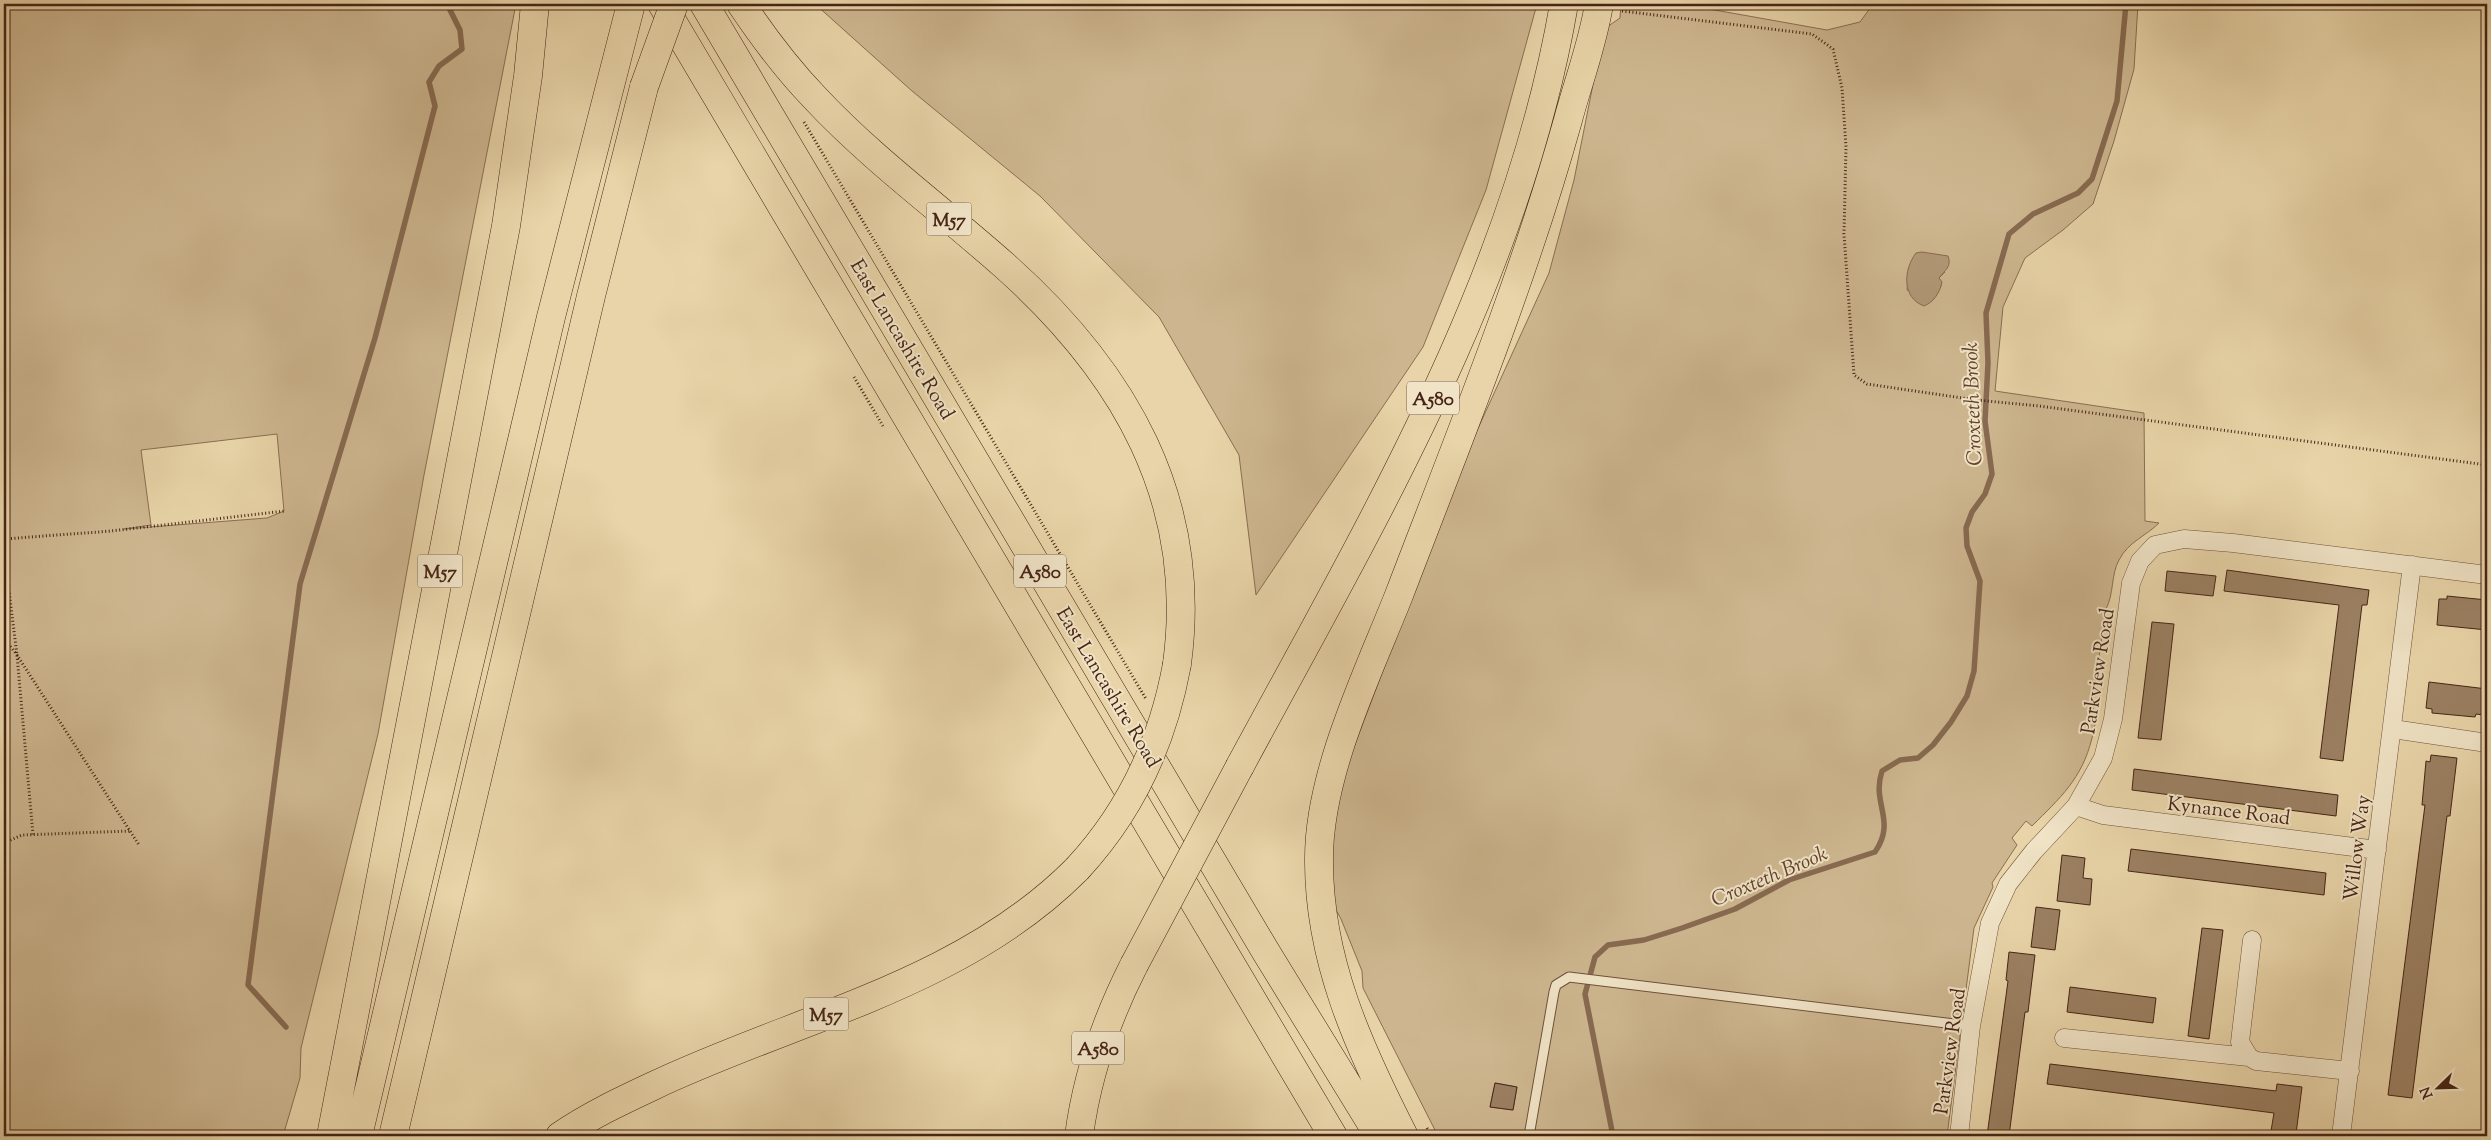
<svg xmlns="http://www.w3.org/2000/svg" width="2491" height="1140" viewBox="0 0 2491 1140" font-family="'Sorts Mill Goudy',serif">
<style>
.green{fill:#cdb68f;stroke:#8a6e52;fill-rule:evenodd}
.water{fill:#b19876;stroke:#876a50}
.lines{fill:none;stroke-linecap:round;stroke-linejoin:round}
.stream{stroke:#876a50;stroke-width:5.5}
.building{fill:#9b8062;stroke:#472516}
.lane-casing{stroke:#6f513a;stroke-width:11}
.street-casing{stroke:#6f513a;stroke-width:19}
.highway-casing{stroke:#472516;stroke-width:29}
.path{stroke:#472516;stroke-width:3;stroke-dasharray:1 2.5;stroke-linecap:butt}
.lane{stroke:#f0e3c6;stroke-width:9}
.street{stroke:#f0e3c6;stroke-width:18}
.highway{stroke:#e8d4a8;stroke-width:28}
.highway-bridge-casing{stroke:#472516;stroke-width:29;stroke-linecap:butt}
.highway-bridge{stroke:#e8d4a8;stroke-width:28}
.labels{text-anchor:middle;stroke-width:4;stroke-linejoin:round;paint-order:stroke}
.shield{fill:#f0e3c6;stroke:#7a5e4b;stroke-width:1}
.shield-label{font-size:19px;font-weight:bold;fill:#472516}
.street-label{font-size:20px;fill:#472516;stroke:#f0e3c6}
.water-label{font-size:21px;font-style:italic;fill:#62422e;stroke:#f0e3c6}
</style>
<rect width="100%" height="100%" fill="#e8d4a8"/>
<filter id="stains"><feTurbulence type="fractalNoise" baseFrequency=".004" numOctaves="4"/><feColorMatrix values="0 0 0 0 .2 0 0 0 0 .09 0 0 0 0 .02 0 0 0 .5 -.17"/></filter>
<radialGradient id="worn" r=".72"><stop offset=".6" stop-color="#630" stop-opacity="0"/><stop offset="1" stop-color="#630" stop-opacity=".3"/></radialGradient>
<path class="green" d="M 4,4 L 516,4 L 424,475 L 378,734 L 301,1048 L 300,1078 L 283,1136 L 4,1136 ZM 277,434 L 284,511 L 267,518 L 124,529 L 151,525 L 141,450 Z
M 815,4 L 1537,4 L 1486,190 L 1423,347 L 1256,595 L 1239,455 L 1159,317 L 1040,196 L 912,91 Z
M 1621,4 L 1681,4 L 1827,30 L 1860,22 L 1873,4 L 2138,4 L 2134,69 L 2114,141 L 2093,204 L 2063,230 L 2025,258 L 2003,307 L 1995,391 L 2144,413 L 2145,521 L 2159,523 C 2146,536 2128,542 2119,560 C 2111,574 2114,594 2106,609 L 2092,705 C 2098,718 2095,724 2092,738 C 2082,779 2060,798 2032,826 L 2026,821 L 2012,838 L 2017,845 L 1992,883 L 1993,887 L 1974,928 L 1947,1136 L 1438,1136 L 1363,988 L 1362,971 L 1341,919 L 1328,895 L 1329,859 L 1343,776 L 1459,470 L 1549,273 L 1574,180 L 1604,29 L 1620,18 ZM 1909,267 L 1945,272 L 1939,278 L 1941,286 L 1933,300 L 1907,290 ZM 1495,1083 L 1517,1087 L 1513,1110 L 1490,1107 Z"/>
<path class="water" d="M 1922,252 L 1948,256 C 1952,267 1945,270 1939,278 L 1942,282 C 1940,292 1934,302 1924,306 C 1902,298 1903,270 1916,253 Z"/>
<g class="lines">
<path class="stream" d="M 286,1027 L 248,985 L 300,584 L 375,338 L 435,106 L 429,82 L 439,66 L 462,49 L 460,30 L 447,4
M 1613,1136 L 1585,994 L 1595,957 L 1608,945 L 1644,940 L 1682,928 L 1735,909 L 1789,880 L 1875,852 C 1897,820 1871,804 1882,771 L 1900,760 L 1918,758 L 1933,745 L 1951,722 L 1967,696 L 1974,671 L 1980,581 L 1967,546 L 1966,528 L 1972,512 L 1985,494 L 1992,474 L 1985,421 L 1988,363 L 1986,313 L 2009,234 L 2033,214 L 2078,193 L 2092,179 L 2117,101 L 2126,4"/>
</g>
<path class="building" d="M 2227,570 L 2369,590 L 2367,605 L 2362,605 L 2343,761 L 2320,758 L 2339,605 L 2224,591 Z
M 2167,571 L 2216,576 L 2213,596 L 2165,591 Z
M 2447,596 L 2487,600 L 2487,630 L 2437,625 L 2439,599 L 2447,599 Z
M 2152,622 L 2174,624 L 2161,740 L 2138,738 Z
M 2429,682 L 2487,689 L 2483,715 L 2476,714 L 2475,717 L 2432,713 L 2432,709 L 2426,708 Z
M 2431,755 L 2457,758 L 2450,816 L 2447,816 L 2412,1098 L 2388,1095 L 2425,805 L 2422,805 L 2426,761 L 2430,762 Z
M 2134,769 L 2338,795 L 2336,816 L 2132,790 Z
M 2131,849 L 2326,873 L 2324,895 L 2128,871 Z
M 2062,855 L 2085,858 L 2083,878 L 2092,879 L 2090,905 L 2057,901 Z
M 2036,907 L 2060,910 L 2055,950 L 2031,947 Z
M 2202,928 L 2223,930 L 2209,1039 L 2188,1036 Z
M 2009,952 L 2035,955 L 2028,1012 L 2025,1012 L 2009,1136 L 1987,1136 L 2008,981 L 2006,980 Z
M 2070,987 L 2156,998 L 2153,1023 L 2067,1012 Z
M 2050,1064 L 2276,1091 L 2277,1084 L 2302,1087 L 2296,1134 L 2271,1131 L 2274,1113 L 2047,1084 Z
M 1495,1083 L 1517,1087 L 1513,1110 L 1490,1107 Z"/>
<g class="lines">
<g class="lane-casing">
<path id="lane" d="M 1529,1136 L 1554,992 L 1556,985 L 1569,977 L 1971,1026"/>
</g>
<g class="street-casing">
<path id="street" d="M 2393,729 L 2487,743
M 2076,806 L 2103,815 L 2377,850
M 2252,940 L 2240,1042 L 2249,1057 L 2256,1061 L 2350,1071
M 2064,1038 L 2249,1057
M 1959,1136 L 1971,1026 L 1990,923 L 2008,884 L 2034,851 L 2076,806 L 2103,758 L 2113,719 L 2131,583 L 2140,561 L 2155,545 L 2184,539 L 2233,543 L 2487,575
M 2341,1136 L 2412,565"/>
</g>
<g class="highway-casing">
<path id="highway" d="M 662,4 L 1333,1136
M 704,4 L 1266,952 L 1379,1136
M 741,4 C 763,37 787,69 815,98 C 873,160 942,210 1005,266 C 1124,372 1199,500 1177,664
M 1240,766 C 1371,523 1517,280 1564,4
M 331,1136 L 506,226 L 528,76 L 535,4
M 358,1136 L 551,317 L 631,4
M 393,1136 L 591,296 L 644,87
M 560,1136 C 589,1116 621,1101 653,1086 C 796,1018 962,985 1077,869
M 1079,1136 C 1087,1074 1106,1020 1134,965
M 1404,1136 C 1359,1048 1318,959 1319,858 C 1319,773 1368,673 1399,595 C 1459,438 1523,281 1568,120 C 1578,82 1593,43 1599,4"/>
</g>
<path class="path" d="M 1622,11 L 1812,34 L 1833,49 L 1842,88 L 1846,147 L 1844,234 L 1854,375 L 1867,384 L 1976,400 L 2039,406 L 2487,465
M 804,122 L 1146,699
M 854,377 L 883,426
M 4,539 L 111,531 L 285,511
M 4,591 L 9,591 L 17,655 L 33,835
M 4,638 L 17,655 L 139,845
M 4,843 L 22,835 L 130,831
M 4,966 L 4,968
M 1427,1128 L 1431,1136"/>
<use href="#lane" class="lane"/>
<use href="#street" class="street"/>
<use href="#highway" class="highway"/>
<g class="highway-bridge-casing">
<path id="highway-bridge" d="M 644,87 L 674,4
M 1077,869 C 1131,811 1163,741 1177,664
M 1134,965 L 1240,766"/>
</g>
<use href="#highway-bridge" class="highway-bridge"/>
</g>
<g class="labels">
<g class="shield">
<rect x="926.5" y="202.5" width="45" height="33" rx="4"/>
<rect x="1407" y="381.5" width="52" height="33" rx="4"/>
<rect x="417.5" y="554.5" width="45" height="33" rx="4"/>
<rect x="1014" y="554.5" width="52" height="33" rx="4"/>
<rect x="803.5" y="997.5" width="45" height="33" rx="4"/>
<rect x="1072" y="1031.5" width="52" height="33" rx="4"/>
</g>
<g class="shield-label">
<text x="949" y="226">M57</text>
<text x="1433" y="405">A580</text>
<text x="440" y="578">M57</text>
<text x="1040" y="578">A580</text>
<text x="826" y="1021">M57</text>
<text x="1098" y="1055">A580</text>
</g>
<g class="street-label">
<text transform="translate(903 339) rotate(59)" y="7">East Lancashire Road</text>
<text transform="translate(2097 671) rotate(-81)" y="7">Parkview Road</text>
<text transform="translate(1109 687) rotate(59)" y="7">East Lancashire Road</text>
<text transform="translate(2229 810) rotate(7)" y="7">Kynance Road</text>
<text transform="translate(2356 848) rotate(-83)" y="7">Willow Way</text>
<text transform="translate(1949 1051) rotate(-82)" y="7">Parkview Road</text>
</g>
<g class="water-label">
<text transform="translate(1972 404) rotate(-92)" y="7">Croxteth Brook</text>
<text transform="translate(1769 876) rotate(-23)" y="7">Croxteth Brook</text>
</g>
</g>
<rect width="2491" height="1140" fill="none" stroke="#e8d4a8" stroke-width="20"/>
<rect x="5" y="5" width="2481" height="1130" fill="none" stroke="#472516" stroke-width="2.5"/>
<rect x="10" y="10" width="2471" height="1120" fill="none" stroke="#472516"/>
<g transform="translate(2438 1088) rotate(247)" stroke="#f0e3c6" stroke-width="4" paint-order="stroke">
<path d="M0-4L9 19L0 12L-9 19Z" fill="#472516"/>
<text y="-8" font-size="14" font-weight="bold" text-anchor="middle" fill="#472516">N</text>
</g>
<rect width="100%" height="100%" filter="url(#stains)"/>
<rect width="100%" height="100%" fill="url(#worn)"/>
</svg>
